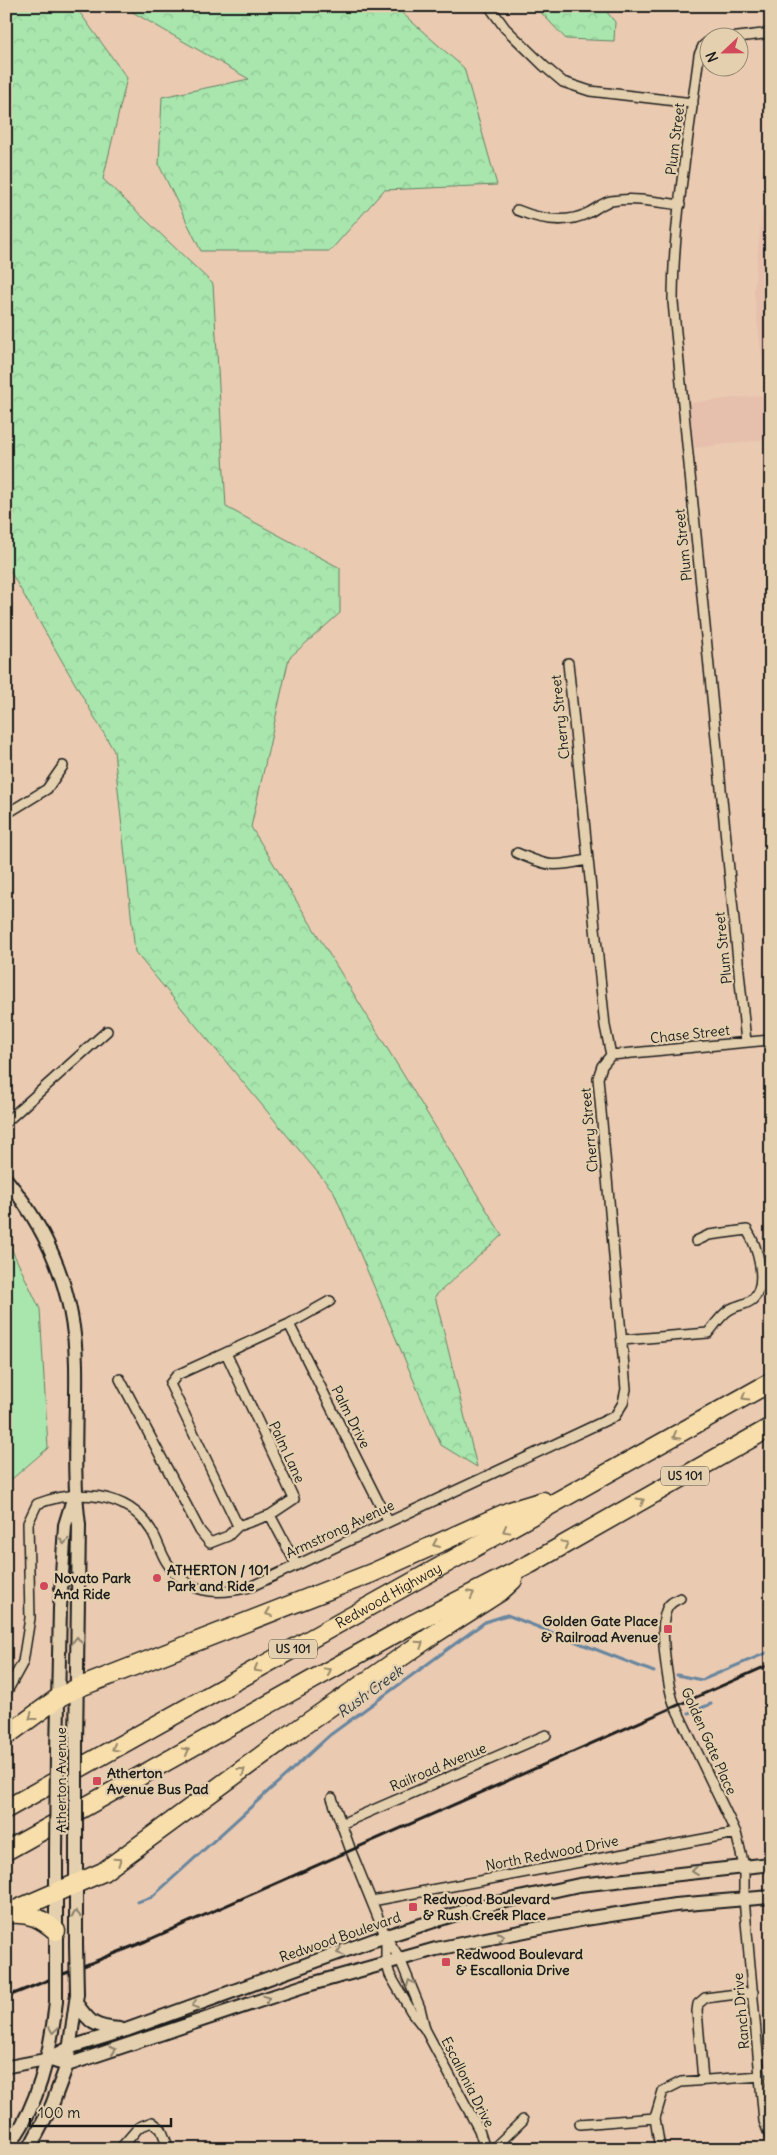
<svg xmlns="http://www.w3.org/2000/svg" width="777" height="2155" viewBox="0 0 777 2155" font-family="Delius,sans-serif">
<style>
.built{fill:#e6bfad}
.forest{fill:url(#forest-crowns);stroke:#628164}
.park{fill:#a8e6ad;stroke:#628164}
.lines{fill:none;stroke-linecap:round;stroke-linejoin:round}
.stream{stroke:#67869f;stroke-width:3}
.minor-casing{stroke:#1c1c1c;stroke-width:12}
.tertiary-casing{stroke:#1c1c1c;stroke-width:15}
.secondary-casing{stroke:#1c1c1c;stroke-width:16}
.motorway-casing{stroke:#1c1c1c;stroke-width:21}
.minor{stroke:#e4d0ae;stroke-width:9}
.tertiary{stroke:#e4d0ae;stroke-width:11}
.secondary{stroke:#e4d0ae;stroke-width:12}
.motorway{stroke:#f8deab;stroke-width:18}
.rail{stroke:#1c1c1c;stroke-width:3}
.secondary-bridge-casing{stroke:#1c1c1c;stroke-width:16;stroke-linecap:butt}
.secondary-bridge{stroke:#e4d0ae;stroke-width:12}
.oneway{stroke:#95876b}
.oneway2{stroke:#8a7f6c}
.poi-dot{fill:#d1495b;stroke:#e4d0ae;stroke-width:2}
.labels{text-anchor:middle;stroke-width:4.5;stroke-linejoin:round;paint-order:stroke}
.shield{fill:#e4d0ae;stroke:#585248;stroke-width:1}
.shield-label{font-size:12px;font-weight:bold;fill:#1c1c1c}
.street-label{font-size:14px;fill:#1c1c1c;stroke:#e4d0ae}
.poi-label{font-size:14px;font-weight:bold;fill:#1c1c1c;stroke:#e4d0ae;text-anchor:start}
.water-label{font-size:15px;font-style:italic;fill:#353f48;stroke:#e4d0ae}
</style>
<defs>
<pattern id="forest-crowns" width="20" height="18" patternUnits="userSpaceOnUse" patternTransform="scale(1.25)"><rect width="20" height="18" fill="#a8e6ad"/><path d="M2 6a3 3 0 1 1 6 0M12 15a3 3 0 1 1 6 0" fill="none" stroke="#90c594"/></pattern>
</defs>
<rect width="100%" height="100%" fill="#eacab1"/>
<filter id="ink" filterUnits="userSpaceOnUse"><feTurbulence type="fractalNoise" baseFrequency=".02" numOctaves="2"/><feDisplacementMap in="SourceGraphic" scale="10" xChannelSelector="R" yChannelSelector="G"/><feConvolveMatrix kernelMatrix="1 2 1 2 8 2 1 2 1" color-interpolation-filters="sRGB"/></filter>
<g filter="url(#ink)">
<path class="built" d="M 763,203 L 771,203 L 771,460 L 768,439 L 694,448 L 689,403 L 766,395 L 754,291 Z"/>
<path class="forest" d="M 6,6 L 75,6 L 127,78 L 103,179 L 213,284 L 226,507 L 340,568 L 340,613 L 289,658 L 251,827 L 502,1235 L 435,1296 L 477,1467 L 441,1445 L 334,1192 L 135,952 L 114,751 L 6,564 Z
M 122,6 L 394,6 L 464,68 L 497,185 L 384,190 L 330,251 L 201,251 L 159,165 L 162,97 L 249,79 Z
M 535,6 L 602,6 L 615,22 L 614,41 L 566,39 Z"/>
<path class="park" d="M 6,1218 L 8,1242 L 40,1309 L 48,1448 L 6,1484 Z"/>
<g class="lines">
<path class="stream" d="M 677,1675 L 702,1680 L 771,1651
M 689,1713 L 711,1704
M 137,1902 L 152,1897 L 330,1735 L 485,1622 L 507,1615 L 654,1672"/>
<g class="minor-casing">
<path id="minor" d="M 489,6 L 505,28 L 544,66 L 563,82 L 590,91 L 693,103
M 730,38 L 771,33
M 710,40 L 703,46 L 699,55 C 689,135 673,222 673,302 L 746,1042
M 517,210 C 539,219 565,225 588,213 C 595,210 603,202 611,201 C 634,197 658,202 680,205
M 6,814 L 47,789 L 63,766
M 517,853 C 549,867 553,867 587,860
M 611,1055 L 771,1040
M 6,1122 L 107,1031
M 289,1324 L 388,1521
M 622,1340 L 708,1333 C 714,1326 721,1315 729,1310 C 736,1305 747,1305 753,1299 C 769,1283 757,1246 747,1230 L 709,1235 L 696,1241
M 226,1353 L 294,1499 L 270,1515 L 238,1526 L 170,1384 L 177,1375 L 289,1324 L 330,1301
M 120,1379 L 200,1531 L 210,1543 L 228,1536 L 238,1526
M 270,1515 L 296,1564
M 680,1598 C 674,1601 668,1604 666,1611 C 659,1627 668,1690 675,1706 L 736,1833 L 744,1866 L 744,1899 L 764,2121 L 771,2139
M 6,1693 L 23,1662 L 30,1618 L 28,1523 L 37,1504 C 75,1489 127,1491 151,1530 C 157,1539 160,1551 166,1561 C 187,1594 215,1596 250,1587 L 615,1416 L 623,1403 L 626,1389 L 598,1078 L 602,1066 L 611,1055 L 605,1026 L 568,663
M 332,1798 L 351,1851 L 386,1937 L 400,1959 L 420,2008 L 425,2029
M 341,1824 L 546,1735
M 372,1901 L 736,1833
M 386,1937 L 386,1962 L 390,1975 L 411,2011 L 425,2029 L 479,2130 L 485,2149
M 703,2080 L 697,2011 L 698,2004 L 705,1998 L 753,1992
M 580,2124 L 655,2118
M 120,2149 L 139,2127 L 152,2122 L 161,2129 L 169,2149
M 493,2149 L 523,2120
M 660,2149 L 655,2118 L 663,2091 L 681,2082 L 761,2076"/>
</g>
<g class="tertiary-casing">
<path id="tertiary" d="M 6,2067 L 48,2059"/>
</g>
<g class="secondary-casing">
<path id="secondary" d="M 6,1179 C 50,1233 75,1295 76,1365 C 77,1418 72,1472 79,1525 L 76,1742
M 57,1752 L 60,1608 L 65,1525 L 73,1499
M 76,1843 L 76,1944
M 56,1950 L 56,1854
M 76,2003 C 90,2023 94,2027 120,2029
M 48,2059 L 71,2047 L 126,2030 L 374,1940 L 478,1907 L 579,1885 L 771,1864
M 48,2059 L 67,2065 L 304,1986 L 436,1949 L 585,1919 L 675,1905 L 771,1897
M 6,2149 C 39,2108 51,2052 56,2001
M 29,2149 L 52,2105 L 67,2065 L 77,1994"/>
</g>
<g class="motorway-casing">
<g id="motorway">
<path d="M 6,1736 L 58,1698 L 75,1689 L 372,1573 L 510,1511 L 543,1501"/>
<path id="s1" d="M 6,1809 L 771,1382"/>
<path d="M 6,1851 L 407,1627 L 530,1564 L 771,1427"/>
<path d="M 6,1914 L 103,1872 L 284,1739 L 433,1635 L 500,1592 L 513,1580"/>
<path d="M 9,1914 C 29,1912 41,1918 56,1931"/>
</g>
</g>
<use href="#minor" class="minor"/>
<use href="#tertiary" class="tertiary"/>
<use href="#secondary" class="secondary"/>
<use href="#motorway" class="motorway"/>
<path class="rail" d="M 6,1997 L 146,1941 L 771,1664"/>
<g class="secondary-bridge-casing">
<path id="secondary-bridge" d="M 76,1742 L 76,1843
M 56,1854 L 57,1752
M 76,1944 L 77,1994
M 56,1950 L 56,2001"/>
</g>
<use href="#secondary-bridge" class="secondary-bridge"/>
</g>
<defs><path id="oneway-chevron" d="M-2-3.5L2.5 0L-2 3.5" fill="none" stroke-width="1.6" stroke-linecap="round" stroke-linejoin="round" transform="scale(1.25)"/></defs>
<g class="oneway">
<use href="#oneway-chevron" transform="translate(745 1397) rotate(150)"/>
<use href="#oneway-chevron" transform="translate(676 1436) rotate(151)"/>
<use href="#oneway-chevron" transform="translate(641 1501) rotate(-30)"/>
<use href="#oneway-chevron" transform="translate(506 1530) rotate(151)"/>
<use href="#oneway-chevron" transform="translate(436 1544) rotate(156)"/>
<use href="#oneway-chevron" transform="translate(565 1544) rotate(-29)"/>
<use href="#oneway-chevron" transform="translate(471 1594) rotate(-27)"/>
<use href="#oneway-chevron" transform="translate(269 1613) rotate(159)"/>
<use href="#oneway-chevron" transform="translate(420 1644) rotate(-34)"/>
<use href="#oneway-chevron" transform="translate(257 1669) rotate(151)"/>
<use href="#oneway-chevron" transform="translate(328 1671) rotate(-29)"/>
<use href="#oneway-chevron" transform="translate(32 1717) rotate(144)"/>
<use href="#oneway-chevron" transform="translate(115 1748) rotate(151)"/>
<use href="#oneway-chevron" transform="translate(186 1751) rotate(-29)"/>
<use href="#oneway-chevron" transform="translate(242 1771) rotate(-37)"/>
<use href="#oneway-chevron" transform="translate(118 1861) rotate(-35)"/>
</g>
<g class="oneway2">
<use href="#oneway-chevron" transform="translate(64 1541) rotate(93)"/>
<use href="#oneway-chevron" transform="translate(77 1640) rotate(-89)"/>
<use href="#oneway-chevron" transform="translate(695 1871) rotate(174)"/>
<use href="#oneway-chevron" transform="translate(76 1914) rotate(-91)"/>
<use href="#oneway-chevron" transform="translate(501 1936) rotate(-12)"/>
<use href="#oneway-chevron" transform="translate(340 1952) rotate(160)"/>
<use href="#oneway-chevron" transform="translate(410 1983) rotate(-113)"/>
<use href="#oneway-chevron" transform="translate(267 1999) rotate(-18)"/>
<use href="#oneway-chevron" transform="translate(195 2005) rotate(160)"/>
<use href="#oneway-chevron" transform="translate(53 2030) rotate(98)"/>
<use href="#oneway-chevron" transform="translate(113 2050) rotate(-18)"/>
</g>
</g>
<g class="poi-dot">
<circle cx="157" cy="1578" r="5"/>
<circle cx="44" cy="1586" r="5"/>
<rect x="663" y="1624" width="10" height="10" rx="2.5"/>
<rect x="92" y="1776" width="10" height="10" rx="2.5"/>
<rect x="408" y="1902" width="10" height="10" rx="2.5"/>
<rect x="441" y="1957" width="10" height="10" rx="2.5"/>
</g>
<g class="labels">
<g class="shield">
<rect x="661" y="1466.5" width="48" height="19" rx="4"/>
<rect x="269" y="1639.5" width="48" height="19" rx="4"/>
</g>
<g class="shield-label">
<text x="685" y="1480">US 101</text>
<text x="293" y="1653">US 101</text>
</g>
<g class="street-label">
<text transform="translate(675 139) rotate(-83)" y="5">Plum Street</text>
<text transform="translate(683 545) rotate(-96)" y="5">Plum Street</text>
<text transform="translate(560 717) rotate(-96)" y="5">Cherry Street</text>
<text transform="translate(723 948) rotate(-96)" y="5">Plum Street</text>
<text transform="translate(690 1034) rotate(-6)" y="5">Chase Street</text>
<text transform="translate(589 1130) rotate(-95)" y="5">Cherry Street</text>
<text transform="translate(351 1417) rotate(63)" y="5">Palm Drive</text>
<text transform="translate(287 1452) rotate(65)" y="5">Palm Lane</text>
<text transform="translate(340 1529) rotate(-25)" y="5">Armstrong Avenue</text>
<text dy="5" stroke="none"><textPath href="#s1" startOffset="438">Redwood Highway</textPath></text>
<text transform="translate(709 1741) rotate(66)" y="5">Golden Gate Place</text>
<text transform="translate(438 1767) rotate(-23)" y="5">Railroad Avenue</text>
<text transform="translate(61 1780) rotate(-90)" y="5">Atherton Avenue</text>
<text transform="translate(552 1853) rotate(-11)" y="5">North Redwood Drive</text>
<text transform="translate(340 1937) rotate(-19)" y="5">Redwood Boulevard</text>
<text transform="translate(741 2011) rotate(-95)" y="5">Ranch Drive</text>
<text transform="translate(468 2082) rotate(63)" y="5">Escallonia Drive</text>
</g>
<g class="poi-label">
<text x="167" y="1575">ATHERTON / 101<tspan x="167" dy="16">Park and Ride</tspan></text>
<text x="54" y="1583">Novato Park<tspan x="54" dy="16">And Ride</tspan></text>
<text x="658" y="1626" text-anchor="end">Golden Gate Place<tspan x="658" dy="16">&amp; Railroad Avenue</tspan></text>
<text x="107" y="1778">Atherton<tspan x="107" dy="16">Avenue Bus Pad</tspan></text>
<text x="423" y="1904">Redwood Boulevard<tspan x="423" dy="16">&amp; Rush Creek Place</tspan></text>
<text x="456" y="1959">Redwood Boulevard<tspan x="456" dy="16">&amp; Escallonia Drive</tspan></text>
</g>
<g class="water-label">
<text transform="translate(370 1692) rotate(-36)" y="5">Rush Creek</text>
</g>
</g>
<rect width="777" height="2155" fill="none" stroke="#e4d0ae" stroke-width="25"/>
<rect x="12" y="12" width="752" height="2130" fill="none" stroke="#1c1c1c" stroke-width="2" filter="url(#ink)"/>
<g transform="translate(724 52) rotate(248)"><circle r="24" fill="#e4d0ae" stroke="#948874"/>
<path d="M0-4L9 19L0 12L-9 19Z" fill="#d1495b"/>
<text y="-8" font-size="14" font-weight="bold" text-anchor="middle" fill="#1c1c1c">N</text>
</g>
<path d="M30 2118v8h141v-8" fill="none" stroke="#1c1c1c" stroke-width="2.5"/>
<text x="38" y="2118" font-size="15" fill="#1c1c1c" stroke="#e4d0ae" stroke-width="4" paint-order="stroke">100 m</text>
</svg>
